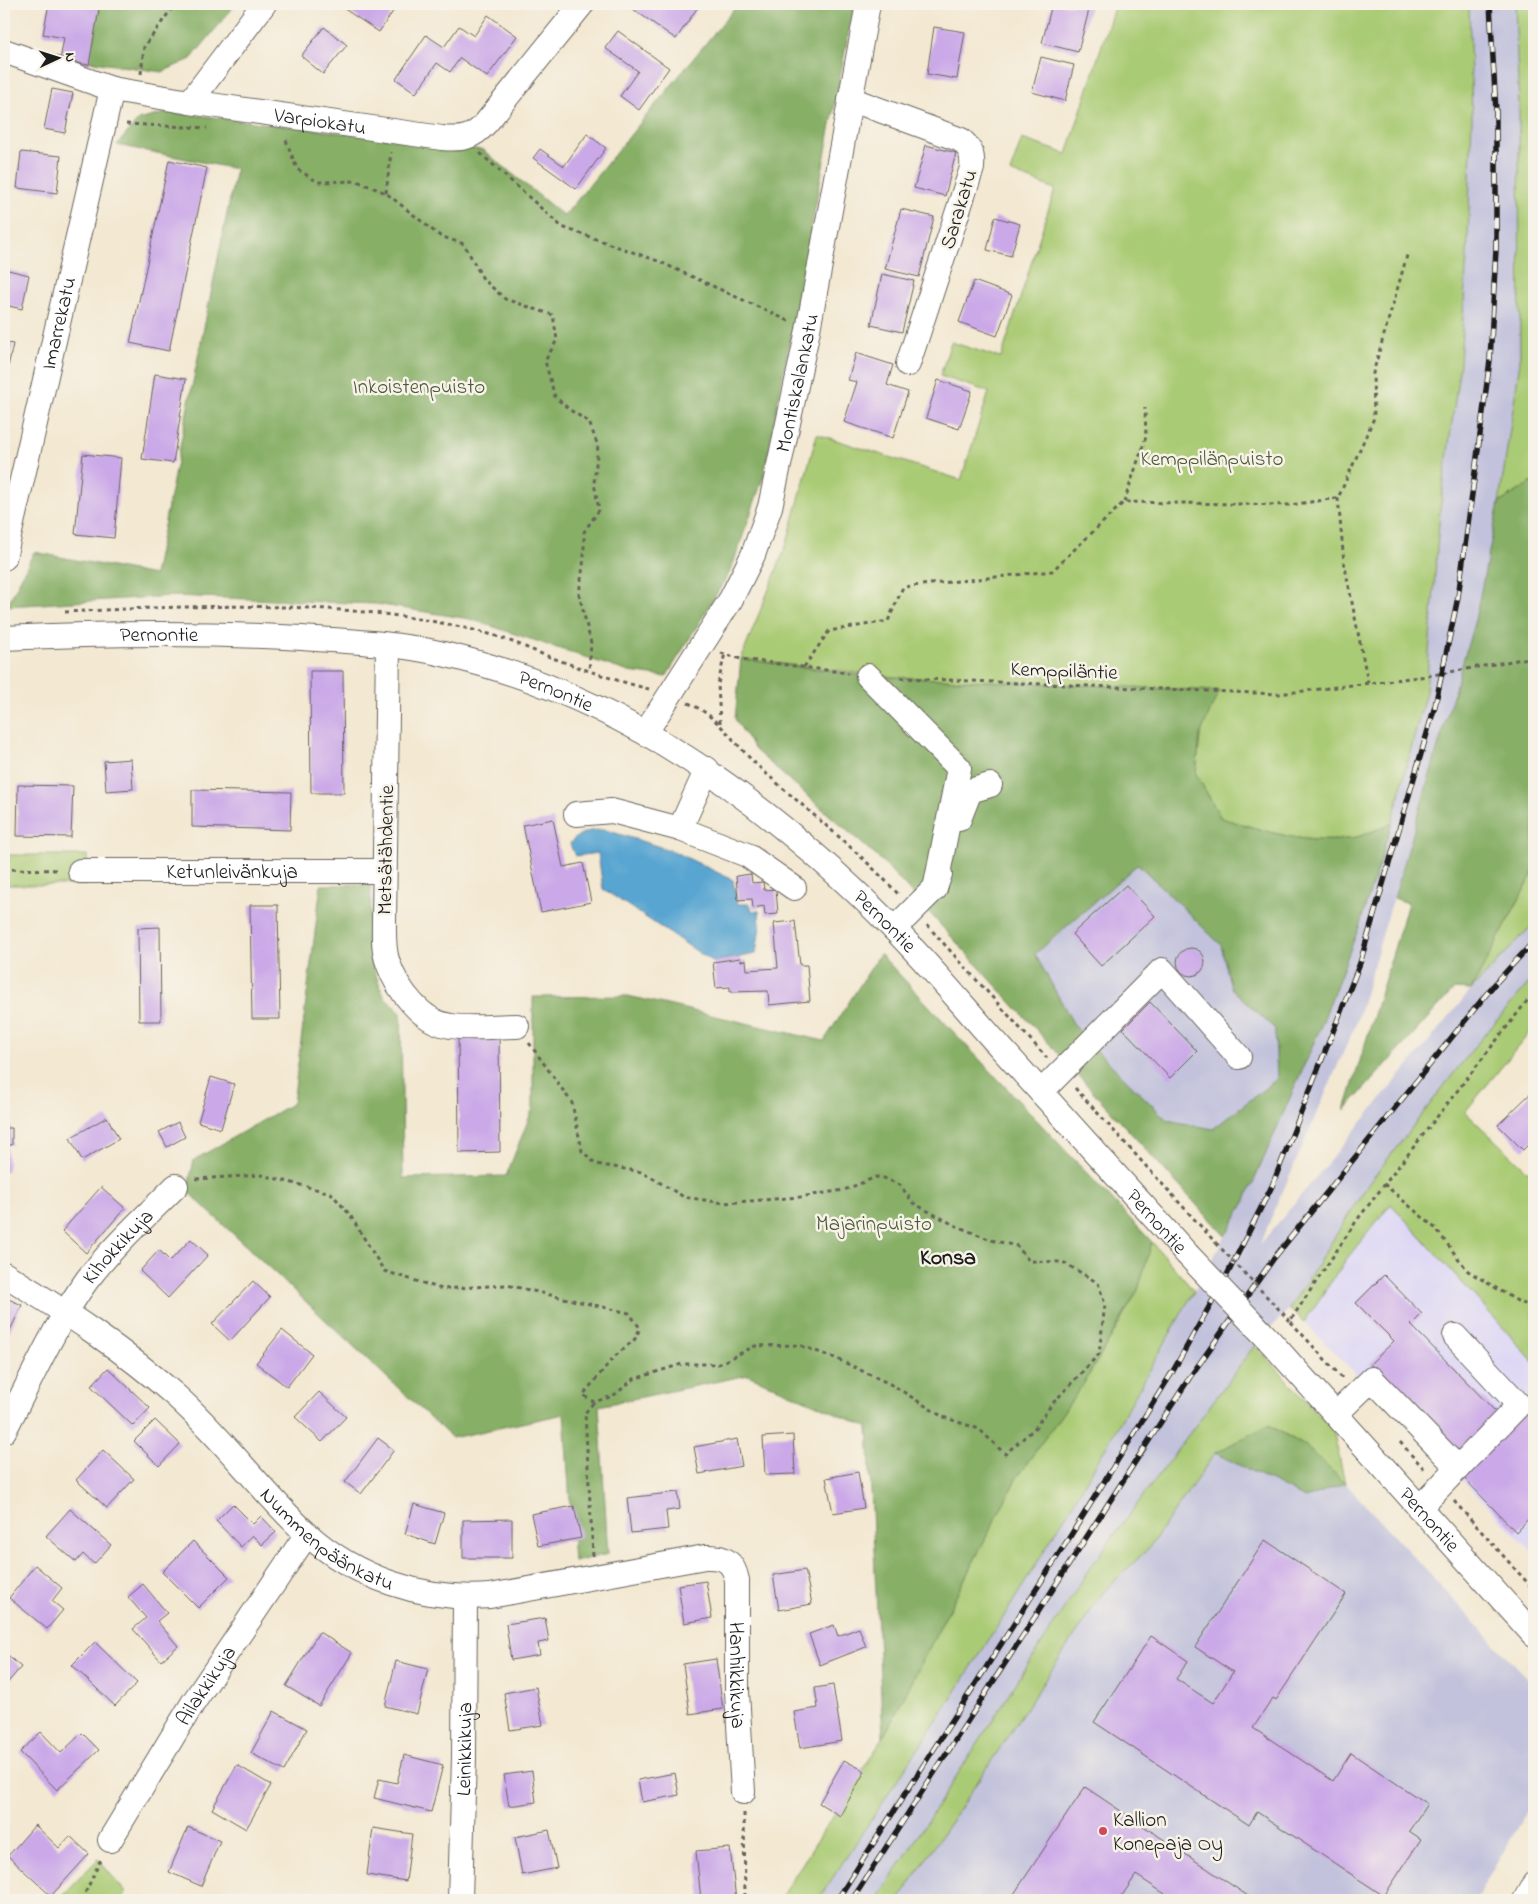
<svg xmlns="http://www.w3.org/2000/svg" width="1538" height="1904" viewBox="0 0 1538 1904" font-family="'Indie Flower',sans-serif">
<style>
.built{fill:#dcd6f6}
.industrial{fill:#c2c2dc}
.green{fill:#aacb74;stroke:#637448}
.forest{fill:#87af66;stroke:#526641;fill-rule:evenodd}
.water{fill:#59a5d1;stroke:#3a6076}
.building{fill:#cba9e8}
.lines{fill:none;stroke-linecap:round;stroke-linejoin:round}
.minor-casing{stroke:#67635c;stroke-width:26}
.path{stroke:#67635c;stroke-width:3;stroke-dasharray:4 4;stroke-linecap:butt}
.minor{stroke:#fff;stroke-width:24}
.rail-casing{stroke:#1c1c1c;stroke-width:5.5}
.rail{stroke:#f7f3e8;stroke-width:4;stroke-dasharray:11;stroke-linecap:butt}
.minor-bridge-casing{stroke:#67635c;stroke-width:26;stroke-linecap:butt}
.path-bridge{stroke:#67635c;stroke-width:3;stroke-dasharray:4 4;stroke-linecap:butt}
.minor-bridge{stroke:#fff;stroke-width:24}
.poi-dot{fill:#d1495b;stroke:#f7f3e8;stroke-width:2}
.labels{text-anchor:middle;stroke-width:5;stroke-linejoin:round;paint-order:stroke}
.street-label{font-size:21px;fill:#1c1c1c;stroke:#f7f3e8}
.park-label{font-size:21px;fill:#4e593b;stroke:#f7f3e8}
.poi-label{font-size:21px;fill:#1c1c1c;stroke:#f7f3e8;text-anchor:start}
.neighbourhood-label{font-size:22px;font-weight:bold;fill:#1c1c1c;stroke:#f7f3e8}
</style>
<rect width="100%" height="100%" fill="#f7f3e8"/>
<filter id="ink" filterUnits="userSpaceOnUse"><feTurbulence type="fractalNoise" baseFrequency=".02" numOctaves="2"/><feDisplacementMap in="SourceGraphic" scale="10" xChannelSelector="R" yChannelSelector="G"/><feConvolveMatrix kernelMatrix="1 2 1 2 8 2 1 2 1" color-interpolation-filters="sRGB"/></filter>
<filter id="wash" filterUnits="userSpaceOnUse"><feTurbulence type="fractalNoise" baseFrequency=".0096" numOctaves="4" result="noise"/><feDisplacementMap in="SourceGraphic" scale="20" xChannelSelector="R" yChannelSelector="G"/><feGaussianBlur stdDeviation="1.12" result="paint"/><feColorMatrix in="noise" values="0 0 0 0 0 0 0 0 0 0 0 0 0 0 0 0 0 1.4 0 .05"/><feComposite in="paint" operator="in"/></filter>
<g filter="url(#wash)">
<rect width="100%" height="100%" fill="#f3e8d2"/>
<path class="built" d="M 1391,1204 L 1534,1362 L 1534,1553 L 1304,1322 L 1348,1257 Z"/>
<path class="industrial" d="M 1469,4 L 1515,4 L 1519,107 L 1520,362 L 1499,503 L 1475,620 L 1357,1021 L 1259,1246 L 1471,990 L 1534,921 L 1534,977 L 1471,1051 L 1369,1183 L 1289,1309 L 1255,1345 L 1092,1565 L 877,1900 L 818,1900 L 901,1775 L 1066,1515 L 1244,1204 L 1321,1026 L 1360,924 L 1392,823 L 1426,691 L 1440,510 L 1460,363 L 1468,239 L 1472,117 Z
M 1138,864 L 1221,945 L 1231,988 L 1275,1029 L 1277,1079 L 1214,1129 L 1167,1120 L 1089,1043 L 1072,1023 L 1035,954 Z
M 1215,1453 L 1305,1498 L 1345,1483 L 1534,1686 L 1534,1800 L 1475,1900 L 899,1900 L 1104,1591 L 1148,1549 Z"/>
<path class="green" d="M 1115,4 L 1469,4 L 1472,117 L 1468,239 L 1460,363 L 1440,510 L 1426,691 L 1392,823 C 1381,827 1369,834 1357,837 C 1312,848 1263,830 1221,818 L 1196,774 L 1200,735 L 1218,691 L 893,677 L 741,659 L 786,546 L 817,434 L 961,480 L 989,392 L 940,376 L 951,342 L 1001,358 L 1055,189 L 1010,172 L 1022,139 L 1067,154 Z
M 1515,4 L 1534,4 L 1534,481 L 1499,503 L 1520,362 L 1519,107 Z
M 4,855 L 87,855 L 87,885 L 4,885 Z
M 1534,871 L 1534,923 L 1471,990 Z
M 1534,977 L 1534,1027 L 1465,1112 L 1534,1177 L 1534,1362 L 1391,1204 L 1348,1257 L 1304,1322 L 1289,1309 L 1369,1183 L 1471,1051 Z
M 1152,1242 L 1194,1291 C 1152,1366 1110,1441 1066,1515 C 988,1646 902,1773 818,1900 L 779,1900 L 883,1738 L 1017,1477 L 1084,1383 L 1114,1333 L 1138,1290 Z
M 1255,1345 L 1333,1430 L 1345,1483 L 1305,1446 L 1269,1425 L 1215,1453 L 1148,1549 L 1104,1591 L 899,1900 L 877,1900 L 1092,1565 Z
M 98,1859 L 126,1893 L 122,1900 L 58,1900 Z"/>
<path class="forest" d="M 99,4 L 236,4 L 191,59 L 162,72 L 87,61 Z
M 738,4 L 854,4 L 764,475 L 731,570 L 666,677 L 629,672 L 470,619 L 376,604 L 173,596 L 7,606 L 34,552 L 154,575 L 236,169 L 117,145 L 138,120 L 170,112 L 483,150 L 564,216 Z
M 1534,481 L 1534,871 L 1471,990 L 1454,989 L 1345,1110 L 1408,903 L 1394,898 L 1475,620 L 1499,503 Z
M 741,659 L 868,676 L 1219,691 L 1200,735 L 1196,774 L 1221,818 C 1263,830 1312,848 1357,837 C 1369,834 1381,827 1392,823 L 1360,924 L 1321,1026 L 1244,1204 L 1225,1236 L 883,862 L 755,750 L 735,719 ZM 1138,864 L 1221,945 L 1231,988 L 1275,1029 L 1277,1079 L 1213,1129 L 1167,1120 L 1089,1043 L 1073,1023 L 1035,954 Z
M 371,884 L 370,959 L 384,996 L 401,1013 L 403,1178 L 506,1176 L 533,1108 L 533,997 L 628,996 L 824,1041 L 880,954 L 1152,1242 L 1138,1290 L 1084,1383 L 1017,1477 L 883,1738 L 868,1427 L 748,1375 L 599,1406 L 608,1554 L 574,1562 L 564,1414 L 452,1438 L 187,1191 L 194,1160 L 293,1103 L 321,885 Z
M 1268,1425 L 1305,1446 L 1345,1483 L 1305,1498 L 1215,1453 Z"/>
<path class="water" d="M 606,830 L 673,851 L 733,880 L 737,904 L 750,904 L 752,911 L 759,911 L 760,926 L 756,954 L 713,962 L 603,889 L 598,853 L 575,856 L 570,844 C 580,831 590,830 606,830 Z"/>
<g id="blocks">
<path class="building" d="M 49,4 L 100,4 L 89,65 L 60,60 L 64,38 L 43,34 Z
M 346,4 L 398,4 L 379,32 L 343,8 Z
M 637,4 L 700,4 L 676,39 L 633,9 Z
M 1052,4 L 1090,6 L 1078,52 L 1042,43 Z
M 488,15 L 517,36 L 487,77 L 460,58 L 450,72 L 437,63 L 416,93 L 396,79 L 426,35 L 444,47 L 459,26 L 474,36 Z
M 324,27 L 347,45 L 323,74 L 301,56 Z
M 934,27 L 965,32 L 957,79 L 927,74 Z
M 618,31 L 669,68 L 639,110 L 620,96 L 638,71 L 605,48 Z
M 1041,57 L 1074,65 L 1065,101 L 1032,92 Z
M 52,89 L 73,93 L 65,133 L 44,129 Z
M 587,134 L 606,148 L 576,189 L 533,158 L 540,149 L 564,166 Z
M 926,145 L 956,153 L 945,196 L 914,188 Z
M 21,152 L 61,156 L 57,193 L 17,188 Z
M 169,160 L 207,168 L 169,351 L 130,343 Z
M 901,209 L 934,217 L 919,277 L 885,269 Z
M 995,217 L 1020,224 L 1011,256 L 987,250 Z
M 4,269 L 29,275 L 22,309 L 4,305 Z
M 882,274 L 914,281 L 902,332 L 871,325 Z
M 974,281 L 1012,295 L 997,336 L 959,322 Z
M 4,342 L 13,344 L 5,381 L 4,381 Z
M 856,353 L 893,365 L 887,385 L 908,392 L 893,438 L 844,422 L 857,382 L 848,380 Z
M 155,374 L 186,379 L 173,463 L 142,459 Z
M 938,380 L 972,391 L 959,429 L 926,418 Z
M 83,454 L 121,458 L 114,538 L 75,534 Z
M 310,671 L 343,671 L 344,793 L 311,793 Z
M 131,759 L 133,789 L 106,791 L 104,761 Z
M 18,785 L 73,786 L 71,837 L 17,836 Z
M 192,790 L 291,792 L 290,830 L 192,827 Z
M 553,819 L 563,867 L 583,863 L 591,902 L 541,912 L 523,825 Z
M 751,874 L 752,883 L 763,882 L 764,890 L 776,889 L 778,914 L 765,915 L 764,906 L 753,908 L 752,899 L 738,900 L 736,876 Z
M 1126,885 L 1155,916 L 1101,966 L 1072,934 Z
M 250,905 L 278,905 L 280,1019 L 252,1019 Z
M 795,921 L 800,965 L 807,965 L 810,1001 L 769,1005 L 768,991 L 730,992 L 730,987 L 716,988 L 713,962 L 740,958 L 741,961 L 746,960 L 747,970 L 778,968 L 774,923 Z
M 160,927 L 161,1021 L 139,1021 L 138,928 Z
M1177 962a14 14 0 1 1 28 0a14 14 0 1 1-28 0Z
M 1150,1002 L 1197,1051 L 1170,1078 L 1123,1029 Z
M 499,1030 L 500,1152 L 459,1153 L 458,1031 Z
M 211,1077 L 234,1084 L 221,1129 L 198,1122 Z
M 1534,1090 L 1534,1139 L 1523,1150 L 1498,1125 Z
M 4,1103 L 6,1128 L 12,1128 L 12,1145 L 7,1145 L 8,1171 L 4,1171 Z
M 107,1117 L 119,1139 L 82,1160 L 70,1138 Z
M 178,1122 L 185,1137 L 167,1147 L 159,1132 Z
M 101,1187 L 125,1208 L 86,1253 L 62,1231 Z
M 191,1239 L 208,1255 L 168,1298 L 140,1271 L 159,1250 L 170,1261 Z
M 1384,1275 L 1422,1314 L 1411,1325 L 1500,1416 L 1459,1456 L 1370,1364 L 1394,1341 L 1356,1303 Z
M 253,1281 L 270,1297 L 230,1341 L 212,1324 Z
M 4,1297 L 22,1305 L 4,1343 Z
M 282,1330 L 312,1354 L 287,1387 L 256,1363 Z
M 108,1368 L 150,1408 L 133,1426 L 91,1386 Z
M 319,1392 L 346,1417 L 322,1442 L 295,1417 Z
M 1534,1402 L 1534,1513 L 1516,1532 L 1461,1475 Z
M 155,1420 L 180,1444 L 159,1466 L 134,1441 Z
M 793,1435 L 795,1474 L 765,1475 L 763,1437 Z
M 378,1438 L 394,1450 L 361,1494 L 345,1482 Z
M 737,1439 L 742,1466 L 699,1474 L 694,1447 Z
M 103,1450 L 134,1479 L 107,1508 L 76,1480 Z
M 858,1472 L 864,1508 L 833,1513 L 826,1478 Z
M 678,1492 L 680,1509 L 666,1511 L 668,1529 L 631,1533 L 627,1498 Z
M 233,1504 L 253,1524 L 261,1516 L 276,1532 L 262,1545 L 252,1535 L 241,1547 L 216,1521 Z
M 414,1504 L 444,1513 L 435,1544 L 405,1534 Z
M 574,1506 L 581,1538 L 538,1546 L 531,1514 Z
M 70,1509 L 111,1545 L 94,1564 L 83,1554 L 76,1562 L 46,1536 Z
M 512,1519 L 512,1558 L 463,1558 L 463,1520 Z
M 1265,1540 L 1346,1594 L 1276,1700 L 1273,1698 L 1253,1728 L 1333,1781 L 1351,1753 L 1427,1804 L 1409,1831 L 1421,1839 L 1384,1896 L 1257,1812 L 1249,1825 L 1094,1722 L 1151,1636 L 1188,1661 L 1176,1679 L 1213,1703 L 1233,1672 L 1195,1647 Z
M 193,1541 L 229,1577 L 198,1608 L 162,1572 Z
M 35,1565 L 62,1588 L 52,1601 L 63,1610 L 47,1629 L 9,1598 Z
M 805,1570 L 812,1604 L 779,1610 L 773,1575 Z
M 706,1581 L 712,1618 L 684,1623 L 678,1585 Z
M 143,1584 L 167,1613 L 157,1621 L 178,1646 L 161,1661 L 133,1629 L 146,1618 L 128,1597 Z
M 545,1618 L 549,1641 L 538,1643 L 540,1655 L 511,1660 L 506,1624 Z
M 834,1625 L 838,1636 L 859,1628 L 866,1647 L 820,1665 L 809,1634 Z
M 319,1632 L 352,1653 L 319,1706 L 286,1686 Z
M 95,1642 L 137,1683 L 115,1706 L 72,1665 Z
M 4,1652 L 21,1667 L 4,1687 Z
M 716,1659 L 723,1709 L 690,1714 L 683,1664 Z
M 396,1661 L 428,1669 L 417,1714 L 385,1706 Z
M 833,1685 L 842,1741 L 800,1748 L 794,1712 L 818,1708 L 815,1688 Z
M 536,1687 L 543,1725 L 510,1730 L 504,1693 Z
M 274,1711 L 307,1729 L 284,1771 L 251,1753 Z
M 41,1732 L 61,1753 L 82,1733 L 99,1750 L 57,1790 L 20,1752 Z
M 404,1755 L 443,1765 L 431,1812 L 374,1798 L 379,1779 L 397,1783 Z
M 844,1760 L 865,1771 L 840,1816 L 819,1803 Z
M 237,1765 L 271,1785 L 246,1829 L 212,1809 Z
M 532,1771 L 536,1802 L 509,1806 L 504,1775 Z
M 675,1773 L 679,1795 L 642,1802 L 638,1780 Z
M 1085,1787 L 1254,1900 L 1174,1900 L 1136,1875 L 1119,1900 L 1010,1900 Z
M 35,1825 L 59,1848 L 70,1836 L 89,1854 L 51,1896 L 8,1856 Z
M 188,1827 L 220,1841 L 201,1886 L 169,1872 Z
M 373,1828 L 412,1834 L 406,1881 L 367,1875 Z
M 549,1830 L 557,1868 L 522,1875 L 515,1837 Z
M 730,1848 L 736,1900 L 701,1900 L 696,1851 Z"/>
</g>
</g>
<g filter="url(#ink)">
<use href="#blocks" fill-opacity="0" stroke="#67635c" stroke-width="1"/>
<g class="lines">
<g class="minor-casing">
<g id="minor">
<path id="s1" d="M 4,51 L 112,89 L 190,102 L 442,138 C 462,140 473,138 486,123 L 582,4"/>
<path d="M 850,99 L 961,140 C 971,149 973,155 972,168 L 908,364"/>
<path d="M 190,102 L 264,4"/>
<path id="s2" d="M 4,558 L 112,89"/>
<path id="s3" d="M 4,638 C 104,633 202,632 302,638 C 349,641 397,643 443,654 C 622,695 764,799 892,927 C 927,962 959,1001 992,1038 C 1057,1110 1122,1182 1187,1254"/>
<path d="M 388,645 L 384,921 C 384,935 383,950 388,963 C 397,989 422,1023 451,1026 C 472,1029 495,1026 517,1026"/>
<path d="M 868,676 L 959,768 L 935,889"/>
<path id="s4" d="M 646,732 L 731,599 L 753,555 L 770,507 L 808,330 L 868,4"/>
<path d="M 707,769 L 680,829 L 747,855 L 794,888"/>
<path d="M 576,814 L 612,811 L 680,829"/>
<path d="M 959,819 L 970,791 L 990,785"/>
<path id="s5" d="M 80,871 L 384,871"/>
<path d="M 894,929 L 935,888 L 940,874"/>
<path d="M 1041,1092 L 1162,970 L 1239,1057"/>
<path id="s6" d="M 4,1274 C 64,1311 123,1349 176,1396 C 223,1438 260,1490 306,1533 C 355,1578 424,1601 490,1596 L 705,1557 C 724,1556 733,1561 737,1580 L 737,1692 L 743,1792"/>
<path id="s7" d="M 1269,1340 L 1534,1635"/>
<path d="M 1336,1414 L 1372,1379 L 1458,1468"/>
<path id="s8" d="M 4,1431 C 30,1382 55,1324 87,1280 C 113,1246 146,1216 176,1186"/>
<path d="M 1419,1508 L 1519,1405 L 1455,1336"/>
<path id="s9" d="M 110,1840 L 193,1703 L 307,1534"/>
<path id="s10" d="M 460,1900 L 464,1757 L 465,1598"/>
<path d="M 1525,1900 L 1534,1884"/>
</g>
</g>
<path class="path" d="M 141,74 L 144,47 L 175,4
M 126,124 L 207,128
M 286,140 L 297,169 L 318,182 L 357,181 L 386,193 L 440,236 L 464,244 L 483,279 L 505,299 L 553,315 L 557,340 L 545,361 L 555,397 L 570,410 L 589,422 L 598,446 L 594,483 L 599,510 L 584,532 L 584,558 L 579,594 L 591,643 L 589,671
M 480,153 L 562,227 L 658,261 L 789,321
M 386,193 L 391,152
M 1338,498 L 1344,562 L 1368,683
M 1124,502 L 1146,437 L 1145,408
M 65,612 C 201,605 357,598 489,634 C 507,639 525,647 542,654 C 577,667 613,680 649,689
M 721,653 L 741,659 L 848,673
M 804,667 L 829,631 L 888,621 L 903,587 L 1052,571 L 1124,502 L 1290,505 L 1338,498 L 1374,418 L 1373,373 L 1408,252
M 901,678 L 1279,694 L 1427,676 L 1534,657
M 688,703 C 719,716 734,744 758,766 C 805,809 856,848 899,895
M 720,723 L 718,684 L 725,653
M 4,869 L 60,870
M 927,925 L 1047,1058
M 1075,1088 L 1216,1243
M 196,1179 L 262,1175 L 331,1193 L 350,1215 L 384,1271 L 442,1289 L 507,1285 L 629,1313 L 640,1328 L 635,1339 L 613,1358 L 583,1395 L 594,1402 L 613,1396 L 634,1379 L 682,1364 L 719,1364 L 755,1346 L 799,1345 L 835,1358 L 894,1386 L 943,1417 L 979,1429 L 1005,1454 L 1034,1429 L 1052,1404 L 1099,1354 L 1105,1304 L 1098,1283 L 1063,1262 L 1029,1261 L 1017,1246 L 991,1240 L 954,1225 L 913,1203 L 900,1185 L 884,1178 L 876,1177 L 844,1190 L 800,1197 L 724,1203 L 684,1197 L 642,1172 L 596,1164 L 582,1151 L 572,1103 L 529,1043
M 1384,1184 L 1435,1228 L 1468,1271 L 1519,1302 L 1534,1307
M 1342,1378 L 1290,1321 L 1357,1220 L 1534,992
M 1400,1442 L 1426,1471
M 1454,1501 L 1534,1590
M 593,1556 L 585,1413 L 594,1402
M 744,1813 L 745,1900
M 82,1900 L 101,1859"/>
<use href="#minor" class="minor"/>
<g class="rail-casing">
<path id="rail" d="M 837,1900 L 1071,1535 L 1173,1371 L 1227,1275 L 1272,1186 L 1360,963 L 1435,706 L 1458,597 L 1471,502 L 1490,360 L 1496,249 L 1496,112 L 1490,4
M 852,1900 L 1190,1377 L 1274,1258 L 1493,986 L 1534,941"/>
</g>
<use href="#rail" class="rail"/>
<g class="minor-bridge-casing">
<path id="minor-bridge" d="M 1187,1254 L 1269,1340"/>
</g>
<path class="path-bridge" d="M 1216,1243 L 1290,1321"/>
<use href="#minor-bridge" class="minor-bridge"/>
</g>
</g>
<circle class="poi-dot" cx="1103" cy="1831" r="5"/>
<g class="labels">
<g class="street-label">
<text dy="7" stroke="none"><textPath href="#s1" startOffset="325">Varpiokatu</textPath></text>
<text transform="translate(958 209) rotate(-73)" y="7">Sarakatu</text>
<text dy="7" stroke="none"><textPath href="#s2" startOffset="241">Imarrekatu</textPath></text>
<text dy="7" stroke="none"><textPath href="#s4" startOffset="385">Montiskalankatu</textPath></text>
<text dy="7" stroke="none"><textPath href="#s3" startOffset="155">Pernontie</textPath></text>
<text transform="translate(1064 670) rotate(2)" y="7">Kemppiläntie</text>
<text dy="7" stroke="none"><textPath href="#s3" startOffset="559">Pernontie</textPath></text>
<text transform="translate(385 850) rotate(-89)" y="7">Metsätähdentie</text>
<text dy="7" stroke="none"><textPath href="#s5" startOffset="152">Ketunleivänkuja</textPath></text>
<text dy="7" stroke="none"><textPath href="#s3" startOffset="964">Pernontie</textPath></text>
<text dy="7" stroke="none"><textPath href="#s3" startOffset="1369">Pernontie</textPath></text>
<text dy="7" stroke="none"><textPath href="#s8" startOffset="218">Kihokkikuja</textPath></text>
<text dy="7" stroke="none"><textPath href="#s7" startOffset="241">Pernontie</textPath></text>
<text dy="7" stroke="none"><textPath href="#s6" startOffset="421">Nummenpäänkatu</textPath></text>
<text dy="7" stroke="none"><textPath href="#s6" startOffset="958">Hanhikkikuja</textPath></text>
<text dy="7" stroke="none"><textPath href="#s9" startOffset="182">Ailakkikuja</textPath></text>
<text dy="7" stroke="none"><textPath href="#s10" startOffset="151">Leinikkikuja</textPath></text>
</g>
<g class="park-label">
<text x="419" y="393">Inkoistenpuisto</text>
<text x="1212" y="465">Kemppilänpuisto</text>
<text x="874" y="1230">Majarinpuisto</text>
</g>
<g class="poi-label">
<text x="1113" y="1826">Kallion<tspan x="1113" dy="24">Konepaja Oy</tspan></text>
</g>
<g class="neighbourhood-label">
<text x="948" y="1264">Konsa</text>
</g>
</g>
<rect width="1538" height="1904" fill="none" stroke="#f7f3e8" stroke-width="20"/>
<g transform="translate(58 58) rotate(86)" stroke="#f7f3e8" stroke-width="4" paint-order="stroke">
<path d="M0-4L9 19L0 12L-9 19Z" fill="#1c1c1c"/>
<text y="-8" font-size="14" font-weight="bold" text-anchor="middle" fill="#1c1c1c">N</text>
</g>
</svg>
